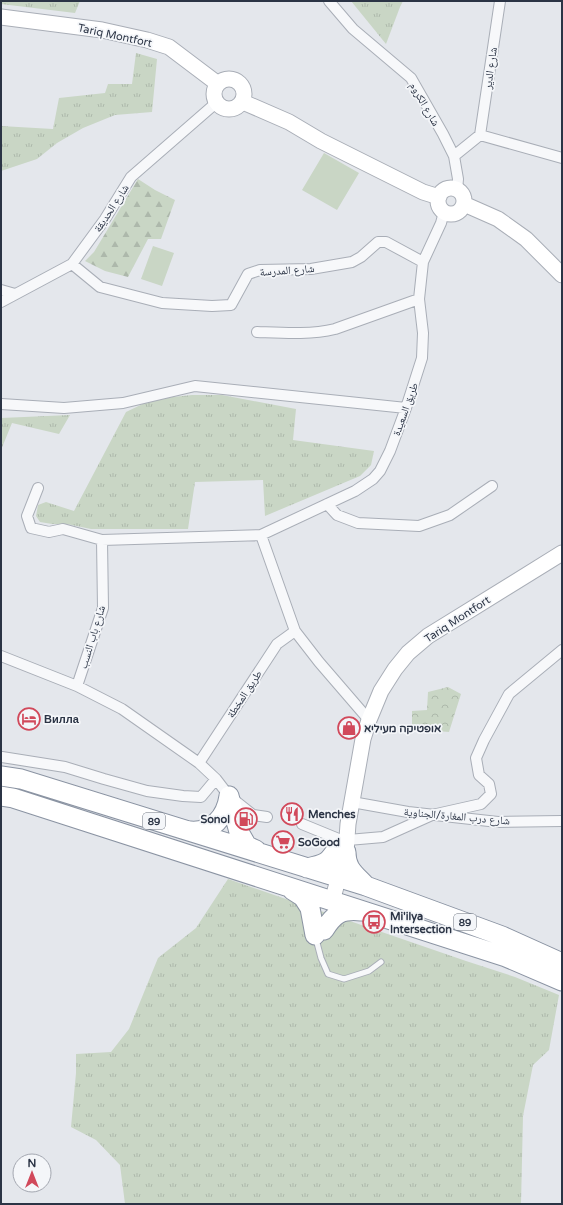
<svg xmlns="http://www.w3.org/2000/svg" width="563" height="1205" viewBox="0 0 563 1205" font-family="'Varela Round','Noto Naskh Arabic',Heebo,sans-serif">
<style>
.grass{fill:url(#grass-tufts)}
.forest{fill:url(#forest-firs)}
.park{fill:url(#park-crowns)}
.pitch{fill:#c9d6c5}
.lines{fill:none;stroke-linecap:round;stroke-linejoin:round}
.lane-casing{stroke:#a9aeb7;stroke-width:7}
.street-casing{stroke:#a9aeb7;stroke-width:12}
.secondary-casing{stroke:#a9aeb7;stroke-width:17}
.highway-casing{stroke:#8b94a3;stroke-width:21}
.lane{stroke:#f7f8fa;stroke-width:5}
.street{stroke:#f7f8fa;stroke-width:10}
.secondary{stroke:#fff;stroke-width:15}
.highway{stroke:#fff;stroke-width:19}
.labels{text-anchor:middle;stroke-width:3.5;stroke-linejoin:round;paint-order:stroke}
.shield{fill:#f4f6f9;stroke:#676e7b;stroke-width:1}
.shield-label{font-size:10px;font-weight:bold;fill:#2b3445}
.street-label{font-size:11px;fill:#2b3445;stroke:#f4f6f9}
.poi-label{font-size:11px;font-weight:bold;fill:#2b3445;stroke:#f4f6f9;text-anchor:start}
</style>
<defs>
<pattern id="grass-tufts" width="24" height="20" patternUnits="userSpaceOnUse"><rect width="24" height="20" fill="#c9d6c5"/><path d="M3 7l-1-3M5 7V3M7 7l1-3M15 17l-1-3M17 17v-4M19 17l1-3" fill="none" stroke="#adb8ab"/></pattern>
<pattern id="forest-firs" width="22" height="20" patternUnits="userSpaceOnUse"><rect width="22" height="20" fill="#c9d6c5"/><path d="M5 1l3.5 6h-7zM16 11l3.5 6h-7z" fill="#adb8ab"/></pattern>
<pattern id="park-crowns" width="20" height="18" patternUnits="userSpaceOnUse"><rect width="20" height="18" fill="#c9d6c5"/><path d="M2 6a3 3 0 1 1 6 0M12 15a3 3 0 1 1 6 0" fill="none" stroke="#adb8ab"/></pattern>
</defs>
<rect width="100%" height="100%" fill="#e4e7ec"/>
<path class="grass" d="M 1,1 L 80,1 L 75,13 L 1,4 Z
M 351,1 L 403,1 L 400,7 L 386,44 Z
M 136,53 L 157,59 L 152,112 L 115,115 L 83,128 L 57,143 L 37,159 L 1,171 L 1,126 L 53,129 L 59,98 L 105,93 L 108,84 L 132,84 Z
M 192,395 L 222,395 L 296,409 L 293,440 L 374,451 L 371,465 L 360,476 L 265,516 L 263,480 L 195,482 L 188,529 L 91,529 L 67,524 L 52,524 L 40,522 L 36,516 L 38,505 L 46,502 L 74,511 L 126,412 L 153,399 Z
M 70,415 L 59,434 L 12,423 L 1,450 L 1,418 Z
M 228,879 L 466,961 L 515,977 L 559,995 L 549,1050 L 533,1065 L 523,1116 L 521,1204 L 125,1204 L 120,1165 L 96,1140 L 71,1127 L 76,1073 L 76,1054 L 111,1052 L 129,1029 L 158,958 L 196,928 Z"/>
<path class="forest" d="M 138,179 L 155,190 L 175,200 L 161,239 L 148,239 L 128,277 L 105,271 L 85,261 L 94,252 Z"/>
<path class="park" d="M 448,687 L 461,694 L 449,732 L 412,729 L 412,711 L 427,710 L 428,692 Z"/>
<path class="pitch" d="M 324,153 L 359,173 L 337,210 L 302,190 Z
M 153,246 L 174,253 L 162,286 L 141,279 Z"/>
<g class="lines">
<g class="lane-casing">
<path id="lane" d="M 316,939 L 321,958 L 328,974 L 344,979 L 369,971 L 381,962"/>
</g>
<g class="street-casing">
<path id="street" d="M 329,1 L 353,29 L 411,78 L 443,134 L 454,156 L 458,179 L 457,190
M 480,135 L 562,158
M 454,156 L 480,135 L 500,1
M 72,264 L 100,287 L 162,303 L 212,306 L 231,305 L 248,274 L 260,270 L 311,269 L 352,262 L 361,257 L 378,242 L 386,242 L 423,262
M 1,290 L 15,294
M 1,302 L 72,264 L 105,219 L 131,177 L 216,103
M 257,332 C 283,333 310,335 335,329 L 419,299
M 1,404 L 64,408 L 123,403 L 195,386 L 406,408
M 38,488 L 27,516 L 31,528 L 49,532 L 63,529 L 102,540 L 261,535 L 355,491 L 373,479 L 380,471 L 390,451 L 406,408 L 422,358 L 423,333 L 419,299 L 423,262 L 441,223 L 444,212
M 327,504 L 337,515 L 358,523 L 419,526 L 450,515 L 492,486
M 261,535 L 295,631 L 319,662 L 369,720
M 1,656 L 77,686 L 122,709 L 199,763 L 216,779 L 229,796 L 253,815 L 267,817
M 77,686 L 103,608 L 102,540
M 2,757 L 65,767 L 104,779 L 147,791 L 183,796 L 201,797 L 216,779
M 199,763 L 277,644 L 295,631
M 352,802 L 408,812 L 498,822 L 562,821
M 302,824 L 341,840
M 348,840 L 383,837 L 432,815 L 481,804 L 491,794 L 489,784 L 479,775 L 476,758 L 484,740 L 509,694 L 562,650"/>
</g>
<g class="secondary-casing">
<path id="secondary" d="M 1,17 L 102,30 L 147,40 L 169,47 L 218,84
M214 94a15 15 0 1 1 30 0a15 15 0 1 1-30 0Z
M 243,102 L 289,122 L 321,141 L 423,192 L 439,197
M438 201a13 13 0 1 1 26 0a13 13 0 1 1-26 0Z
M 464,204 L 498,219 L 526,239 L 562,275
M 332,901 L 346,852 L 348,824 L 363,739 L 369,720 L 381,691 L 395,669 L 408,653 L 428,636 L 562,553"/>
</g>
<g class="highway-casing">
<path id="highway" d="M 1,776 L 21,779 L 366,886 L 502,936 L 562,963
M 1,796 L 13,798 L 506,957 L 562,981
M 229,796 L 239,832 L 247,846 L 256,850
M 190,831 C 212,833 226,817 229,796
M 346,852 C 346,869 355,874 366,886
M 307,868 C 326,864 328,863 338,847
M 292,890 L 303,897 L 310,908 L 315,935
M 324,930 C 334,914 341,909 361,911"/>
</g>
<use href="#lane" class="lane"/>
<use href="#street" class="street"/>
<use href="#secondary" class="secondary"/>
<use href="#highway" class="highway"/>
</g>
<defs>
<g id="hotel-ring" transform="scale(1.15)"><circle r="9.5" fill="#f4f6f9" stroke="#d1495b" stroke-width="1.5"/><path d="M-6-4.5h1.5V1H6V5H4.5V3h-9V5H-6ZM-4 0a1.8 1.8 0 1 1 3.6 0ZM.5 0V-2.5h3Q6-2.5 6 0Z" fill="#d1495b"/></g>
<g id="shop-ring" transform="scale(1.15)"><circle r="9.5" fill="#f4f6f9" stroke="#d1495b" stroke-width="1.5"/><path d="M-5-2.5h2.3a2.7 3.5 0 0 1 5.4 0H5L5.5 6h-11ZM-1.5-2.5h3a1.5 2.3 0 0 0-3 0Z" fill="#d1495b"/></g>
<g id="restaurant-ring" transform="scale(1.15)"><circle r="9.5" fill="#f4f6f9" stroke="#d1495b" stroke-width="1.5"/><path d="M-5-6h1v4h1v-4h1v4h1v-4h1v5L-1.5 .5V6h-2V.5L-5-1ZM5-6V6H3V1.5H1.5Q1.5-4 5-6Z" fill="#d1495b"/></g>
<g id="fuel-ring" transform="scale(1.15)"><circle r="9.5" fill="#f4f6f9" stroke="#d1495b" stroke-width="1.5"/><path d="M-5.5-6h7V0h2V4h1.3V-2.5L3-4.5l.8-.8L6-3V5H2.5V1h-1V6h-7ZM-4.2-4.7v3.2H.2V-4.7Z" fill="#d1495b"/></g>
<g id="supermarket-ring" transform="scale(1.15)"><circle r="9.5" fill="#f4f6f9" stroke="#d1495b" stroke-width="1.5"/><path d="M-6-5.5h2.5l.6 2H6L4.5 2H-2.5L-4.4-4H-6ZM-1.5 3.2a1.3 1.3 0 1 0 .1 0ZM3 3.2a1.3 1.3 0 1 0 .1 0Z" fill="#d1495b"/></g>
<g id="bus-ring" transform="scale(1.15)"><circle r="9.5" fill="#f4f6f9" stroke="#d1495b" stroke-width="1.5"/><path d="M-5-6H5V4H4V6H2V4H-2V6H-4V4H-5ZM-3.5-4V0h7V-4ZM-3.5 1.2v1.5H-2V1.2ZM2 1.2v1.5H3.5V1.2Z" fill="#d1495b"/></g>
</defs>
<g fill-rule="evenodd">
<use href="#hotel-ring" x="29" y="719"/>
<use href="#shop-ring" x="349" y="728"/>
<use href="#restaurant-ring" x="292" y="814"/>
<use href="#fuel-ring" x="246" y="819"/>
<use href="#supermarket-ring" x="283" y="842"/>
<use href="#bus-ring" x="374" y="922"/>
</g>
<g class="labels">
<g class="shield">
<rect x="143" y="813" width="22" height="16" rx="3"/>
<rect x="454" y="914" width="22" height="16" rx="3"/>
</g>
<g class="shield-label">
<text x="154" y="825">89</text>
<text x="465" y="926">89</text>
</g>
<g class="street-label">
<text transform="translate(115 35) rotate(12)" y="4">Tariq Montfort</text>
<text transform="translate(490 68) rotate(-82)" y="4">شارع الدير</text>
<text transform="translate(425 104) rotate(60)" y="4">شارع الكروم</text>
<text transform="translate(111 208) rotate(-57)" y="4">شارع الحديقة</text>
<text transform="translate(287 270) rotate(-4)" y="4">شارع المدرسة</text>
<text transform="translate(405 409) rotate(-70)" y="4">طريق السعيدة</text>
<text transform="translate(457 619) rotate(-33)" y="4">Tariq Montfort</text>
<text transform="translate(92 637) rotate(-73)" y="4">شارع باب النسب</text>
<text transform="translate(244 694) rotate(-57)" y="4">طريق المخطة</text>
<text transform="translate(457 816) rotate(5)" y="4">شارع درب المغارة/الجناوية</text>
</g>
<g class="poi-label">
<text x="44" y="723">Вилла</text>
<text x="364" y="732">אופטיקה מעיליא</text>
<text x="308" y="818">Menches</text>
<text x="230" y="823" text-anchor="end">Sonol</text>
<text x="298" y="846">SoGood</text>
<text x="390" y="920">Mi'ilya<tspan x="390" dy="13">Intersection</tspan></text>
</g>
</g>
<rect width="563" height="1205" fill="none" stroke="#2b3445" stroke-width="4"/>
<g transform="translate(32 1173)"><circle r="19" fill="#f4f6f9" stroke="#a4a8b1"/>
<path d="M0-3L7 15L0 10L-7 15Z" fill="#d1495b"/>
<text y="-6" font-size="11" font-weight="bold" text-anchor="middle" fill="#2b3445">N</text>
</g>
</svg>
